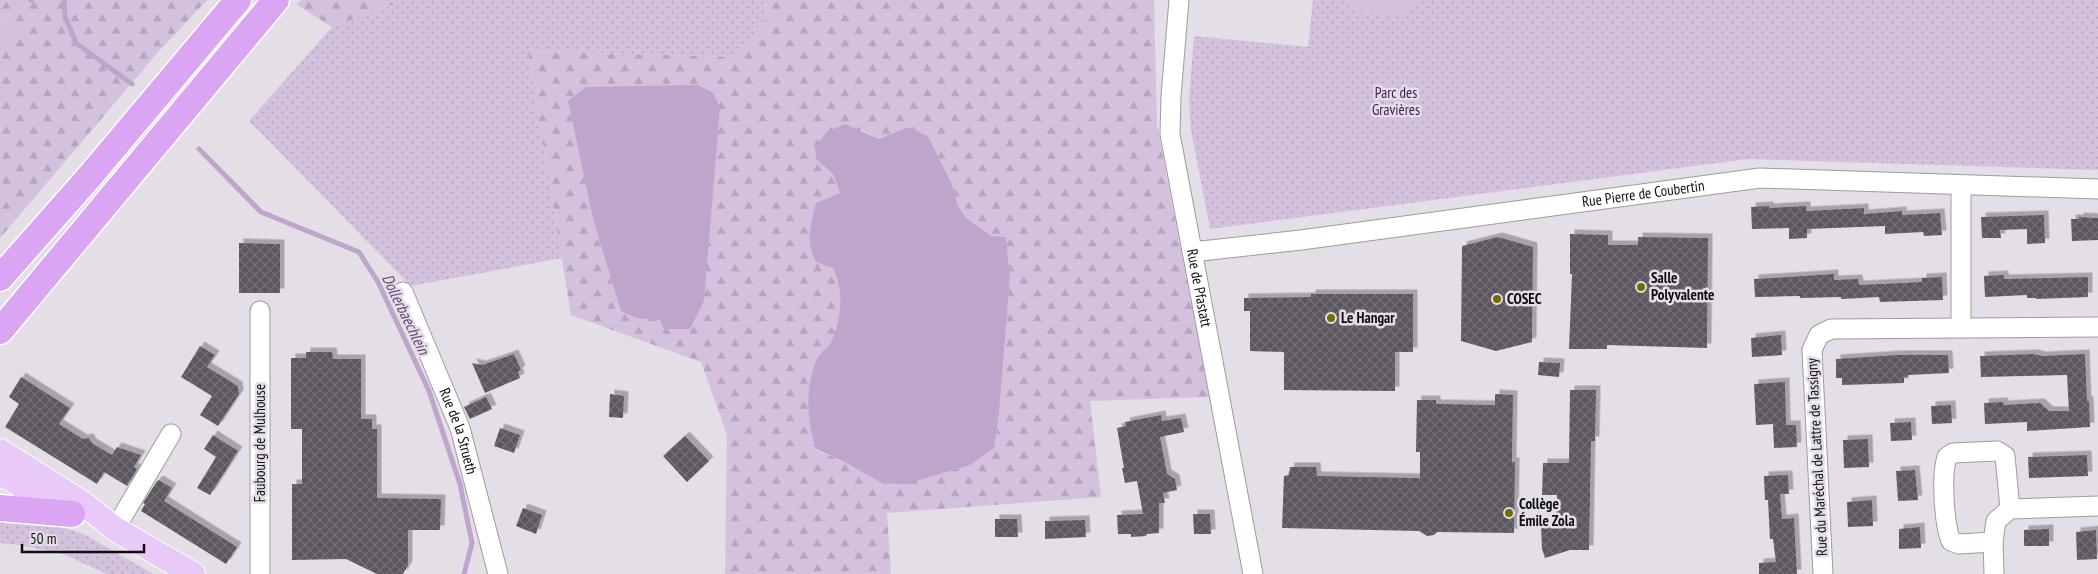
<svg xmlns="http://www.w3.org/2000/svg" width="2098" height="574" viewBox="0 0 2098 574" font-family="'PT Sans Narrow',sans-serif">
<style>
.grass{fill:url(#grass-dots)}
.forest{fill:url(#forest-firs);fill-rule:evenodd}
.pitch{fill:#d4c1dd}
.water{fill:#bfa4cc}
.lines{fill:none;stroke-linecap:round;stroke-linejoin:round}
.stream{stroke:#bfa4cc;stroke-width:5}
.building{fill:url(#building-cross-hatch);filter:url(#shadow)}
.minor-casing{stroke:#a099a3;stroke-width:21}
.major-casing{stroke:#fff;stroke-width:26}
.highway-casing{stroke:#fff;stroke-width:29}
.minor{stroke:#fff;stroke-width:19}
.major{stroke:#e9c9f8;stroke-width:24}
.highway{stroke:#daa5f3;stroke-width:26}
.poi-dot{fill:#736b05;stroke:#e4dee7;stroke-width:2}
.labels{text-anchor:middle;stroke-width:5;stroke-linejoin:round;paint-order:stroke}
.park-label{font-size:15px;fill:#3e1c4d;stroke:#e4dee7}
.street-label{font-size:15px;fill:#0f0d10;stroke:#e4dee7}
.poi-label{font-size:15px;font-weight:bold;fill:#0f0d10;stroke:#e4dee7;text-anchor:start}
.water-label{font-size:16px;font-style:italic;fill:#684579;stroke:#e4dee7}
</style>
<defs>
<pattern id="grass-dots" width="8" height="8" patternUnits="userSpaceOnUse" patternTransform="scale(1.25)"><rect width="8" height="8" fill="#d4c1dd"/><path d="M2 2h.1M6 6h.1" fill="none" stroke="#b5a5bd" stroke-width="1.8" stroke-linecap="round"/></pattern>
<pattern id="forest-firs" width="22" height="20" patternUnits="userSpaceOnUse" patternTransform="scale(1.25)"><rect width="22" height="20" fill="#d4c1dd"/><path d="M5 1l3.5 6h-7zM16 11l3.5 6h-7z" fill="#b5a5bd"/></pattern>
<pattern id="building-cross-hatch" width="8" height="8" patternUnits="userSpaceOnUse" patternTransform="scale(1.25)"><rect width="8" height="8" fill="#5c575f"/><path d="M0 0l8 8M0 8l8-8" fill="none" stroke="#736f75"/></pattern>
<filter id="shadow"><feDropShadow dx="4.5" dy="-4.5" stdDeviation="0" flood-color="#0004"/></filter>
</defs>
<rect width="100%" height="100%" fill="#e4dee7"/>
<path class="grass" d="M 405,0 L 765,0 L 768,16 L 733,57 L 528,51 L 562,258 L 411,286 L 249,121 L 332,27 Z
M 1313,0 L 2098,0 L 2098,170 L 1748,159 L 1210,229 L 1191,130 L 1189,100 L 1194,36 L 1308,47 Z
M 0,517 L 55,525 L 84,534 L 153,574 L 107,574 L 63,554 L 20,545 L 0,543 Z"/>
<path class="forest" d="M 0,0 L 207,0 L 159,51 L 0,238 L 0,53 L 18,40 L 0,14 Z
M 301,0 L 405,0 L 332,27 L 297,5 Z
M 765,0 L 1154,0 L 1157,125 L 1209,397 L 1090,401 L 1101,497 L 887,513 L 891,574 L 725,574 L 727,435 L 701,362 L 571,315 L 528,51 L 733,57 L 768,16 ZM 568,101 L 664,329 L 660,320 L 621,311 L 593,219 ZM 908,127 L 928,136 L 952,184 L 958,206 L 967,219 L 992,236 L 1006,237 L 1010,278 L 999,413 L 994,448 L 843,461 L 816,450 L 816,360 C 820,355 825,350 829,345 C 844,324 844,289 833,267 L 816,262 C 805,240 810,226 816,203 L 840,193 L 833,174 L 816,159 L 861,130 L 879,139 Z"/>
<path class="pitch" d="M 1349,0 L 1413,0 L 1411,17 L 1348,11 Z
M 0,14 L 18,40 L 0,53 Z"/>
<path class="water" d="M 698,85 L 713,93 L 720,107 L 704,301 L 690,329 L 664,329 L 660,320 L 637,318 L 621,311 L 593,219 L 568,101 L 586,87 Z
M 845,124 L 879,139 L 908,127 L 928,136 L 952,184 L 958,206 L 967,219 L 992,236 L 1006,237 L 1010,278 L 999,413 L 994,448 L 970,465 L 906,484 L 882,483 L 843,461 L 816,449 C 807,420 805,393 815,363 C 818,354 827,349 831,342 C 842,319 844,290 833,268 L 816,262 C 805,240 810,226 816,203 L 840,193 L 833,174 L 816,159 L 815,147 L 827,132 Z"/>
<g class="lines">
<path class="stream" d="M 31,0 L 32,0
M 64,0 L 65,17 L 76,43 L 132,84
M 199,149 L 261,212 L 359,252 L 378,282 L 429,391 L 460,484 L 472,543 L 464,574"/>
</g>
<path class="building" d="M 1769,206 L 1769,208 L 1806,206 L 1806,211 L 1864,208 L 1864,214 L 1902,211 L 1902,215 L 1940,213 L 1942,235 L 1924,236 L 1923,232 L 1885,234 L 1885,226 L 1807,229 L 1807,238 L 1789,239 L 1789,228 L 1752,229 L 1751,207 Z
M 2044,215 L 2045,243 L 2027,244 L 2027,229 L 2000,230 L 2001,238 L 1982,238 L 1981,217 Z
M 2079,217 L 2098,218 L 2098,240 L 2072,241 L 2071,219 L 2079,219 Z
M 1570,234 L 1608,235 L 1608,245 L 1638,245 L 1638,237 L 1708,238 L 1707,348 L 1607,345 L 1607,349 L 1569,349 L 1572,274 L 1570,274 Z
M 1498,237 L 1533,247 L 1532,342 L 1496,351 L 1461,341 L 1462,246 Z
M 239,243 L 280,244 L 280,293 L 239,293 Z
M 1834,274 L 1834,280 L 1858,279 L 1859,285 L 1922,282 L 1922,278 L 1942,277 L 1943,300 L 1880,302 L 1879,297 L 1841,299 L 1841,297 L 1800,298 L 1800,296 L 1755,297 L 1754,279 Z
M 2004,275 L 2004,279 L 2088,277 L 2088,297 L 2036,299 L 2036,298 L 2027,298 L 2027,295 L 1985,297 L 1984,276 Z
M 1311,294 L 1413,294 L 1413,352 L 1395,352 L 1395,391 L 1284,390 L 1284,352 L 1250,351 L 1250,311 L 1244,311 L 1244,298 L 1311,297 Z
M 1781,335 L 1782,355 L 1752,357 L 1751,338 Z
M 200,346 L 215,355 L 207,367 L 238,386 L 239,394 L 218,426 L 200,415 L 212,396 L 181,377 Z
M 306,352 L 332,352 L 333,359 L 361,359 L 361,419 L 372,419 L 372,429 L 377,429 L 377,498 L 441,499 L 440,530 L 408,530 L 408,565 L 403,574 L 377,574 L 346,559 L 292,560 L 292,484 L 302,484 L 302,429 L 291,429 L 291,358 L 306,358 Z
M 514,354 L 521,370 L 518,372 L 520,378 L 485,393 L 472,363 L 482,365 Z
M 2033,354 L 2042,356 L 2085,354 L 2087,401 L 2089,401 L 2090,427 L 2027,431 L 2027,422 L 1985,424 L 1984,403 L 2003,402 L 2004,405 L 2040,403 L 2049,411 L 2069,411 L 2067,375 L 1981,377 L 1980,356 Z
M 1897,355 L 1948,355 L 1949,373 L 1908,375 L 1908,377 L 1904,377 L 1904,383 L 1842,385 L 1842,378 L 1836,378 L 1836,359 Z
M 1539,362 L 1560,363 L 1559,377 L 1538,375 Z
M 21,377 L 70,408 L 59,424 L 83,439 L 89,438 L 92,443 L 112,455 L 117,447 L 141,455 L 134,467 L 137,469 L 127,486 L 104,472 L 97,484 L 5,427 L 19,404 L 9,397 Z
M 1785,382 L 1786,425 L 1796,425 L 1797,447 L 1774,448 L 1773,424 L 1756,425 L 1754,384 Z
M 1570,390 L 1596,390 L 1595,441 L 1591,441 L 1589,550 L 1570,550 L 1545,558 L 1542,549 L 1541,526 L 1556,526 L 1557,495 L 1542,495 L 1543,463 L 1569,463 Z
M 610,394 L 624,396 L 623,418 L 609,417 Z
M 1495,394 L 1513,395 L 1512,462 L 1515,462 L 1514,533 L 1437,532 L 1434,535 L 1427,536 L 1419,531 L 1282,528 L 1284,476 L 1289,475 L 1290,467 L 1316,467 L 1317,476 L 1420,478 L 1420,452 L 1416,452 L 1417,400 L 1436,400 L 1436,404 L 1495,405 Z
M 486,397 L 492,409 L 470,419 L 464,407 Z
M 1951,405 L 1952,423 L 1932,424 L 1931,406 Z
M 1161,415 L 1162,421 L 1181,418 L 1184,432 L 1160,437 L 1167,474 L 1175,479 L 1177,490 L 1163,493 L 1165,503 L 1159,503 L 1159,533 L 1147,534 L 1146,536 L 1131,537 L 1131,534 L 1118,534 L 1117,515 L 1143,514 L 1137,481 L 1125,483 L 1122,468 L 1124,468 L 1117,428 L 1126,426 L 1125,422 Z
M 1911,422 L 1912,440 L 1891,441 L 1890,423 Z
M 500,428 L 520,435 L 514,453 L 494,446 Z
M 213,435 L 238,451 L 210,495 L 197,488 L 216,457 L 204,449 Z
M 685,436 L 709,461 L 687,482 L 663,456 Z
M 1868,439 L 1869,467 L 1844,468 L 1843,440 Z
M 2087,455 L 2088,476 L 2029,478 L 2028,457 Z
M 1915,470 L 1918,500 L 1898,501 L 1896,471 Z
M 1788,475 L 1789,494 L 1780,494 L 1782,519 L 1794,518 L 1797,574 L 1759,574 L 1759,563 L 1776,562 L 1773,539 L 1770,539 L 1768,500 L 1765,500 L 1764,476 Z
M 159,480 L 172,488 L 164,501 L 237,547 L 226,564 L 141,511 L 145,504 L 143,503 L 157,481 Z
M 1872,500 L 1873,526 L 1848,527 L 1847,502 Z
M 523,508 L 542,515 L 536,534 L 516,526 Z
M 1193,514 L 1210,514 L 1211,534 L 1194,534 Z
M 995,519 L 1017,519 L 1018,537 L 995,537 Z
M 1085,520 L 1086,537 L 1045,539 L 1045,521 Z
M 1920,527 L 1921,548 L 1899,549 L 1899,529 Z
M 2049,529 L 2049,546 L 2024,546 L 2024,530 Z
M 2096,530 L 2097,559 L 2077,560 L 2076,532 Z"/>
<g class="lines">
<g class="minor-casing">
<g id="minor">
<path id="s1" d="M 1179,0 L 1171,96 L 1170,134 L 1253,574"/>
<path d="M 1961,185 L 1961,328"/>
<path id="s2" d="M 1192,252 L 1301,240 L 1760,178 L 2098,189"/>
<path id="s3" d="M 403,292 L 460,428 L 498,574"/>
<path d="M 260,311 L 260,574"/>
<path d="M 115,529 L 171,434"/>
<path d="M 1993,542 L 1959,544 L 1951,541 C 1944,524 1941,475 1947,457 L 1953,453 L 1997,451 L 2005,456 L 2010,509"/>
<path d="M 1823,574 L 1812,350 L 1819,335 L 1831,329 L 2098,327"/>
<path d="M 1994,574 L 1993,542 L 1996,521 L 2010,509 L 2098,506"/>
</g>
</g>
<g class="major-casing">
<path id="major" d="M 0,451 L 84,504 L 115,529 L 193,574
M 0,473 L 72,515"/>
</g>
<g class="highway-casing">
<path id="highway" d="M 0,278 L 90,176 L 238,0
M 0,331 L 276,0
M 0,508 L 72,514"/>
</g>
<use href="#minor" class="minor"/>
<use href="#major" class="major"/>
<use href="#highway" class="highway"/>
</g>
<g class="poi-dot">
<circle cx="1641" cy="287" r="5"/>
<circle cx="1497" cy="299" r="5"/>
<circle cx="1331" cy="318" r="5"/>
<circle cx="1509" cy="513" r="5"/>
</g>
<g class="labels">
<g class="park-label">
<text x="1396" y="98">Parc des<tspan x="1396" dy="17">Gravières</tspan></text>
</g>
<g class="street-label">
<text dy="5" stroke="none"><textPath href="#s2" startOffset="455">Rue Pierre de Coubertin</textPath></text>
<text dy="5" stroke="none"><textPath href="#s1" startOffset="291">Rue de Pfastatt</textPath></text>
<text dy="5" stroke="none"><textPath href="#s3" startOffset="150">Rue de la Strueth</textPath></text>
<text transform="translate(260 443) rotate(-90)" y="5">Faubourg de Mulhouse</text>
<text transform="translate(1817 457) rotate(-93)" y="5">Rue du Maréchal de Lattre de Tassigny</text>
</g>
<g class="poi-label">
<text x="1651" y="283">Salle<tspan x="1651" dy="17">Polyvalente</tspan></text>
<text x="1507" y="304">COSEC</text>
<text x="1341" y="323">Le Hangar</text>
<text x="1519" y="509">Collège<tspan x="1519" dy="17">Émile Zola</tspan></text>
</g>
<g class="water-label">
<text transform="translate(406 314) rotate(64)" y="6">Dollerbaechlein</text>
</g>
</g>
<path d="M22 544v8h122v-8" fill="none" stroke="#0f0d10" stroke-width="2.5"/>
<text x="30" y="544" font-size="15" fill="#0f0d10" stroke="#e4dee7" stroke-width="4" paint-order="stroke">50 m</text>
</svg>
